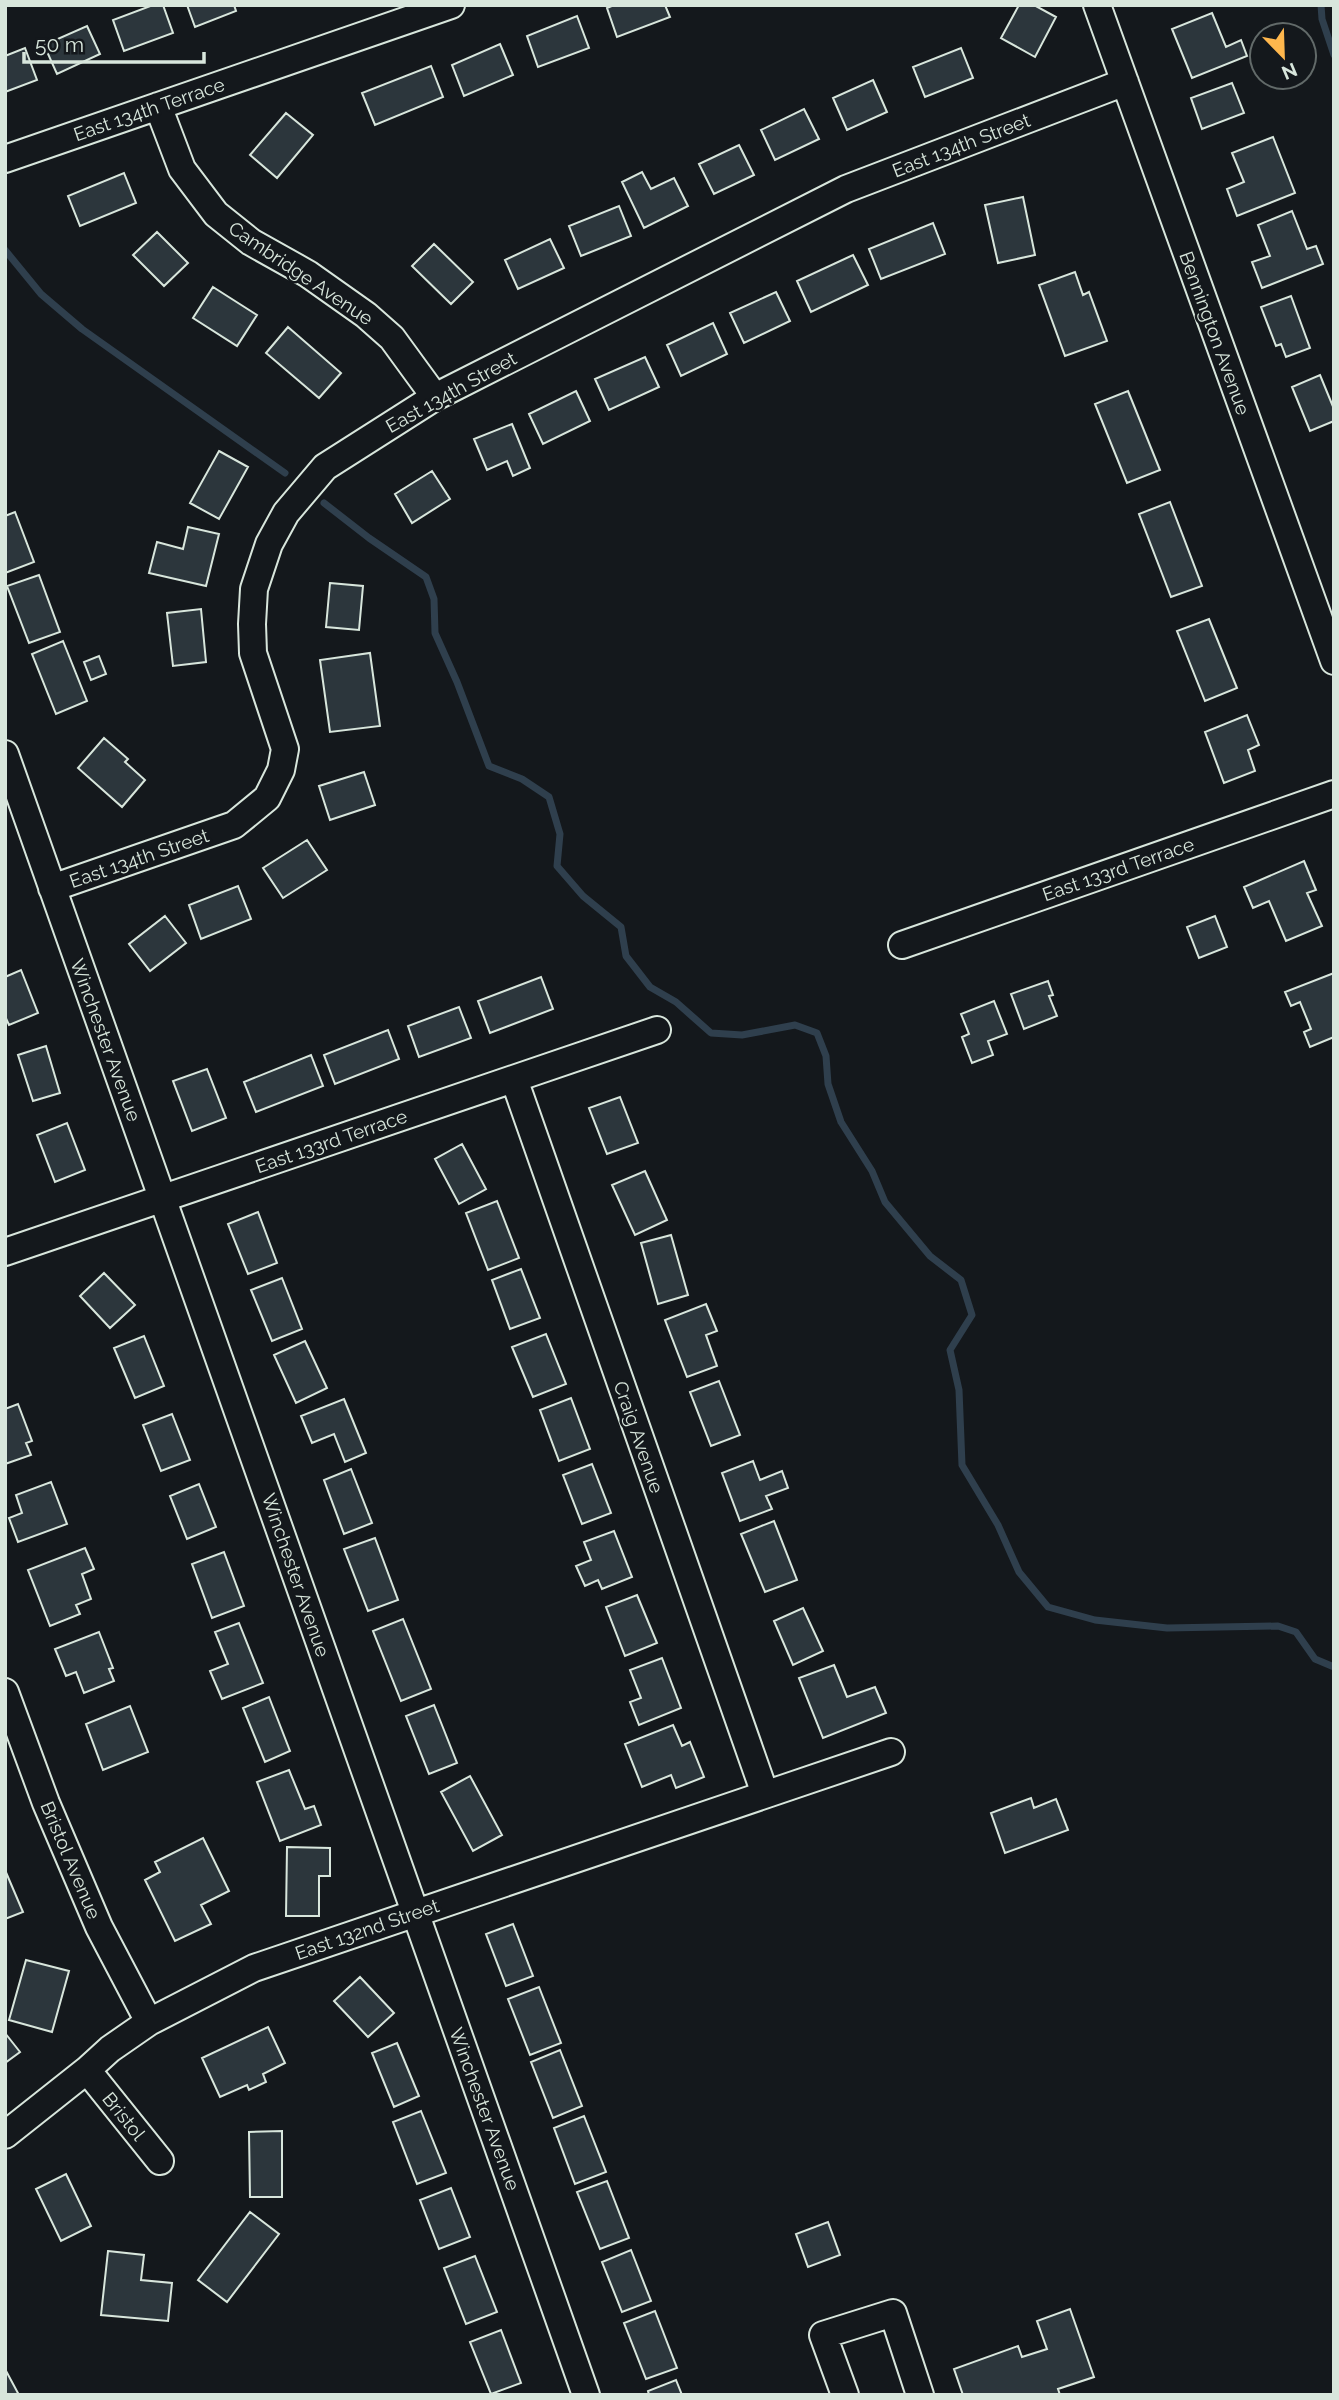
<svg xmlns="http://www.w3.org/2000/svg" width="1339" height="2400" viewBox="0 0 1339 2400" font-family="Raleway,sans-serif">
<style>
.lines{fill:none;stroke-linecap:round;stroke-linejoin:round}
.stream{stroke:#2f3f4d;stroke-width:7}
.building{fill:#2c363c;stroke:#d8e6dc;stroke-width:2}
.minor-casing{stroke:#d8e6dc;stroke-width:30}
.minor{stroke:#14181c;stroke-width:26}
.labels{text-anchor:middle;stroke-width:5;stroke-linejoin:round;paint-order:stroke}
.street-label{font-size:19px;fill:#d8e6dc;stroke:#14181c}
</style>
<rect width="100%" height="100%" fill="#14181c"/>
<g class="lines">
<path class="stream" d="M 1321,5 L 1322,19 L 1334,55
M 5,250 L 41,294 L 82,329 L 285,473
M 324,503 L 369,538 L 426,577 L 434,599 L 435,633 L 457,682 L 489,766 L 522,779 L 549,797 L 560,834 L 557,866 L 583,896 L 621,927 L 626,956 L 650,987 L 676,1002 L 711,1033 L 742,1035 L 795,1025 L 817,1033 L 826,1056 L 828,1084 L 841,1122 L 872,1171 L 885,1202 L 930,1256 L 961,1280 L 972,1315 L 950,1350 L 959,1390 L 962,1465 L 998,1525 L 1019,1572 L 1048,1607 L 1095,1620 L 1167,1628 L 1278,1626 L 1296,1632 L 1315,1659 L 1334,1667"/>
</g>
<path class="building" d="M 153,5 L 163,5 L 173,33 L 124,51 L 113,20 Z
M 187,5 L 234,5 L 236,11 L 195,27 Z
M 614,5 L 665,5 L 670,17 L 617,37 L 607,8 Z
M 1019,5 L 1034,5 L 1056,17 L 1035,57 L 1001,38 Z
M 1212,13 L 1226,47 L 1241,40 L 1247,56 L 1192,78 L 1172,29 Z
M 577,16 L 589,48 L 538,67 L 527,36 Z
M 87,26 L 100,54 L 57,74 L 44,45 Z
M 500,44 L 513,75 L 464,96 L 452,65 Z
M 25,48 L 37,80 L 5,92 L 5,56 Z
M 961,48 L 973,78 L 925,97 L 913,67 Z
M 431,66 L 443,97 L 375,125 L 362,93 Z
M 873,80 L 887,112 L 847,130 L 833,98 Z
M 1232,83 L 1244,113 L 1202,129 L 1191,98 Z
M 804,109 L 819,139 L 775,160 L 761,130 Z
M 286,113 L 313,135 L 277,178 L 250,155 Z
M 1273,137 L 1295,193 L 1237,216 L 1227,189 L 1244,182 L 1232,153 Z
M 739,145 L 754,175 L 714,194 L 699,164 Z
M 642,172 L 651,189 L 674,178 L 688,206 L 644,228 L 622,182 Z
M 124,173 L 136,203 L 80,226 L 68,196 Z
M 1023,197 L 1035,255 L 998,263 L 985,205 Z
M 619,206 L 631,236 L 581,256 L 569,226 Z
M 1292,211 L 1307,249 L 1316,246 L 1323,264 L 1262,288 L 1252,262 L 1270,256 L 1258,225 Z
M 933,223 L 945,254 L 881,279 L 869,249 Z
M 157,232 L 188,263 L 164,286 L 133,255 Z
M 550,239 L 564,268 L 518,289 L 505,260 Z
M 434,244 L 473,282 L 451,304 L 412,266 Z
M 853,255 L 868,285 L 811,312 L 797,281 Z
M 1075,272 L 1083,295 L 1089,292 L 1107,341 L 1065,356 L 1039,285 Z
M 213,287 L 257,315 L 237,346 L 193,318 Z
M 776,292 L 790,321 L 744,343 L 730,313 Z
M 1291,296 L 1310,348 L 1286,357 L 1281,344 L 1276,346 L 1261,307 Z
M 713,323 L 727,354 L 681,376 L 667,345 Z
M 288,327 L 341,373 L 319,398 L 266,353 Z
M 645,357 L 659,387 L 609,410 L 595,379 Z
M 1320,375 L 1334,409 L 1334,421 L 1310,431 L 1292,387 Z
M 576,391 L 590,421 L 543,444 L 529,414 Z
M 1128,391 L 1160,470 L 1127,483 L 1095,404 Z
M 512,424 L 530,468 L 513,476 L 507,461 L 487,470 L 474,439 Z
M 219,451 L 248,467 L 219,519 L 190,503 Z
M 432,471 L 450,499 L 412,523 L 395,494 Z
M 1170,502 L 1202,586 L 1171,597 L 1139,514 Z
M 15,512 L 34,562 L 5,573 L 5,516 Z
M 188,527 L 219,534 L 206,586 L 149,573 L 157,542 L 183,549 Z
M 39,575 L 60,632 L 29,643 L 7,586 Z
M 330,583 L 363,586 L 359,630 L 326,627 Z
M 201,609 L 206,662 L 173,666 L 167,613 Z
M 1209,619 L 1237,688 L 1205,701 L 1177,631 Z
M 63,641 L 87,701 L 56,714 L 32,654 Z
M 370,653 L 380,726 L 330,732 L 320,660 Z
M 99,656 L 106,674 L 91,680 L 84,662 Z
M 1247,715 L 1259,745 L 1248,750 L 1255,771 L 1224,783 L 1205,732 Z
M 104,738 L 128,759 L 125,762 L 145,780 L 122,807 L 78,768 Z
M 364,772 L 375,805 L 330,820 L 319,786 Z
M 307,840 L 327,870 L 283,898 L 263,868 Z
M 1304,861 L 1316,890 L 1307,893 L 1322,926 L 1286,941 L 1269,901 L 1253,908 L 1244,887 Z
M 238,886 L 251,919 L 201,939 L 189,905 Z
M 165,916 L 186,943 L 150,971 L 129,944 Z
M 1215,916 L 1227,947 L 1199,958 L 1187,927 Z
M 21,970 L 38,1013 L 9,1025 L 5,1016 L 5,977 Z
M 1334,973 L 1334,1037 L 1310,1047 L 1304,1032 L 1311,1029 L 1300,1002 L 1291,1006 L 1285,992 Z
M 541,977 L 553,1009 L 490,1033 L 478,1001 Z
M 1048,981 L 1053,995 L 1049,996 L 1057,1016 L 1024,1029 L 1011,994 Z
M 994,1001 L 1007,1034 L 988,1041 L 993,1055 L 972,1063 L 962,1037 L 969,1034 L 961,1014 Z
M 459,1007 L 471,1038 L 419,1057 L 408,1026 Z
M 388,1030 L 399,1059 L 335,1084 L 324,1055 Z
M 46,1046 L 60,1093 L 33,1101 L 18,1055 Z
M 311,1055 L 323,1086 L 256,1112 L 244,1082 Z
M 207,1069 L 226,1118 L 192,1131 L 173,1081 Z
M 620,1097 L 638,1143 L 607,1154 L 589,1108 Z
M 67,1123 L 85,1170 L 55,1182 L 37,1135 Z
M 462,1144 L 486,1189 L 459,1204 L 435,1159 Z
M 645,1171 L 667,1220 L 635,1235 L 612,1185 Z
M 497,1201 L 519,1258 L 488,1270 L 466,1213 Z
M 258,1212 L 277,1263 L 248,1274 L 228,1224 Z
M 671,1235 L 688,1295 L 658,1304 L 641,1243 Z
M 521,1269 L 540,1318 L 510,1329 L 492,1280 Z
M 104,1273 L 135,1305 L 110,1328 L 80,1296 Z
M 282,1278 L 302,1329 L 272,1341 L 251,1290 Z
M 706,1304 L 717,1331 L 706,1335 L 717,1366 L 687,1377 L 665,1320 Z
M 546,1334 L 566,1384 L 533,1397 L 512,1347 Z
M 144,1336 L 164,1386 L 135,1398 L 114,1348 Z
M 305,1341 L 327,1388 L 296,1403 L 274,1355 Z
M 719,1381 L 740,1435 L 711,1446 L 690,1392 Z
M 571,1398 L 590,1449 L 559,1461 L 540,1410 Z
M 344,1399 L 366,1453 L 345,1462 L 334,1434 L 312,1443 L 301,1416 Z
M 18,1404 L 32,1441 L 26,1443 L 31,1455 L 5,1464 L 5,1409 Z
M 172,1414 L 190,1460 L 161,1471 L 143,1425 Z
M 753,1461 L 760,1480 L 782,1471 L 788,1488 L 766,1496 L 772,1509 L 740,1521 L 722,1473 Z
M 592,1464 L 611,1513 L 582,1524 L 563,1475 Z
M 351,1469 L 372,1523 L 344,1534 L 324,1480 Z
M 51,1482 L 67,1524 L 18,1542 L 9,1518 L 22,1513 L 16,1495 Z
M 199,1484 L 216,1527 L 187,1539 L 170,1496 Z
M 774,1521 L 797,1580 L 765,1592 L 741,1534 Z
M 614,1531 L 632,1577 L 602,1589 L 598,1580 L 585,1586 L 576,1566 L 591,1560 L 584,1542 Z
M 375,1538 L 398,1600 L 368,1611 L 344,1549 Z
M 85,1548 L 94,1569 L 82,1574 L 91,1599 L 76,1605 L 80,1614 L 50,1626 L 28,1570 Z
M 224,1552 L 244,1606 L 212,1618 L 192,1564 Z
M 637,1595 L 657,1643 L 625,1656 L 606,1607 Z
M 803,1608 L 823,1651 L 793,1665 L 774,1621 Z
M 403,1619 L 431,1689 L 401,1701 L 373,1631 Z
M 239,1623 L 263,1683 L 222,1699 L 210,1671 L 228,1664 L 215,1632 Z
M 99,1632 L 113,1668 L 109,1669 L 114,1681 L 84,1693 L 76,1672 L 66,1676 L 55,1649 Z
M 662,1658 L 681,1708 L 639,1725 L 630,1702 L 641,1698 L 630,1670 Z
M 834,1665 L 847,1697 L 875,1687 L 886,1713 L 823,1738 L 799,1678 Z
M 269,1697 L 290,1751 L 265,1762 L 243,1708 Z
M 434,1705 L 457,1763 L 429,1774 L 406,1716 Z
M 130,1706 L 148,1752 L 103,1770 L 86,1724 Z
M 673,1725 L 682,1746 L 690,1742 L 704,1777 L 676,1788 L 671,1775 L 642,1787 L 625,1744 Z
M 289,1770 L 305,1809 L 314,1806 L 321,1825 L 280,1841 L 257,1782 Z
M 470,1776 L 502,1835 L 473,1851 L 441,1792 Z
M 1031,1798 L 1034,1808 L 1056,1799 L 1068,1830 L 1005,1853 L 991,1813 Z
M 203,1838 L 229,1891 L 201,1905 L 211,1924 L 175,1941 L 145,1880 L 160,1872 L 155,1862 Z
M 287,1847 L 330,1848 L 330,1876 L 319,1876 L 319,1916 L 286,1916 Z
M 5,1870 L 23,1912 L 5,1919 Z
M 513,1924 L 533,1976 L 506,1986 L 486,1934 Z
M 26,1960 L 69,1971 L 52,2032 L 9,2020 Z
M 360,1977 L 394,2013 L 368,2037 L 334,2001 Z
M 539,1987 L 561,2043 L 530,2055 L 508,1999 Z
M 268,2027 L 285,2063 L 263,2074 L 266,2082 L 249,2090 L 247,2085 L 220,2097 L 202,2058 Z
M 5,2033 L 20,2052 L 5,2063 Z
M 397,2043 L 419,2096 L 394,2107 L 372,2053 Z
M 560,2050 L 582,2106 L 553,2118 L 531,2062 Z
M 421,2111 L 446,2173 L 417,2184 L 393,2122 Z
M 584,2116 L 606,2172 L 575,2184 L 554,2128 Z
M 282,2131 L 282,2197 L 250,2197 L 249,2132 Z
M 66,2174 L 91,2226 L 61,2241 L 36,2189 Z
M 607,2181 L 629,2238 L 600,2249 L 577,2192 Z
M 451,2188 L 470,2237 L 439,2249 L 420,2200 Z
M 250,2212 L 279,2234 L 227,2302 L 198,2280 Z
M 828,2222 L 840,2255 L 808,2267 L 796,2234 Z
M 631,2250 L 651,2301 L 622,2312 L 602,2262 Z
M 108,2251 L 144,2255 L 141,2280 L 172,2283 L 168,2321 L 101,2315 Z
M 475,2256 L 497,2312 L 466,2324 L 444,2268 Z
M 1070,2309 L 1094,2377 L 1058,2389 L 1060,2395 L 963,2395 L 954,2369 L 1018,2346 L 1022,2357 L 1047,2349 L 1037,2321 Z
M 655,2311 L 677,2368 L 646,2379 L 624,2323 Z
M 501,2330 L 521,2383 L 491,2394 L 470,2342 Z
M 5,2369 L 19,2395 L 5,2395 Z
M 676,2380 L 682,2395 L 649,2395 L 648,2391 Z"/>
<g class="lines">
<g class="minor-casing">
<path id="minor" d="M 1097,5 L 1334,661
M 158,106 L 182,169 L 216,214 L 251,242 L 308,274 L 366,315 L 392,338 L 435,397
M 5,159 L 451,5
M 5,754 L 586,2395
M 52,888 L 234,825 L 267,798 L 281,770 L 285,749 L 253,653 L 252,624 L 254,589 L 269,544 L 286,513 L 325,467 L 435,397 L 846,189 L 1125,82
M 902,945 L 1334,794
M 514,1079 L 765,1794
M 5,1252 L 657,1030
M 5,1692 L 46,1803 L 99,1927 L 149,2022
M 87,2070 L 160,2161
M 5,2135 L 87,2070 L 110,2049 L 149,2022 L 254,1968 L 891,1752
M 845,2395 L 823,2335 L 893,2313 L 920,2395"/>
</g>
<use href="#minor" class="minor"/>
</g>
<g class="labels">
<g class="street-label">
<text transform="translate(149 109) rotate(-19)" y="7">East 134th Terrace</text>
<text transform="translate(961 145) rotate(-21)" y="7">East 134th Street</text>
<text transform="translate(301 273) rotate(34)" y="7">Cambridge Avenue</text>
<text transform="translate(1215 333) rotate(70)" y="7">Bennington Avenue</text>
<text transform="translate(451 392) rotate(-29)" y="7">East 134th Street</text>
<text transform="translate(139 858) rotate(-19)" y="7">East 134th Street</text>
<text transform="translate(1118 869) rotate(-19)" y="7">East 133rd Terrace</text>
<text transform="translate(106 1040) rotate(70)" y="7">Winchester Avenue</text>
<text transform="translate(331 1141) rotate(-19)" y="7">East 133rd Terrace</text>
<text transform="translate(639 1437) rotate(71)" y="7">Craig Avenue</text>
<text transform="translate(296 1575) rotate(71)" y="7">Winchester Avenue</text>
<text transform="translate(71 1860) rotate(67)" y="7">Bristol Avenue</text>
<text transform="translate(367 1929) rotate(-19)" y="7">East 132nd Street</text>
<text transform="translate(485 2109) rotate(70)" y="7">Winchester Avenue</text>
<text transform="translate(124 2116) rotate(51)" y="7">Bristol</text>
</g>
</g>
<rect width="1339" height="2400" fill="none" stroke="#d8e6dc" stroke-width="14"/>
<g transform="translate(1283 56) rotate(157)"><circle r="33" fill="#14181c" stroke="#626a69" stroke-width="2"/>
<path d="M0-5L12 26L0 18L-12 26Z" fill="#ffb74d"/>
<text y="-10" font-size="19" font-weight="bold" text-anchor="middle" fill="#d8e6dc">N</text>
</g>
<path d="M24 52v10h180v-10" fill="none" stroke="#d8e6dc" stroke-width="3.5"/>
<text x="35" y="52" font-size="21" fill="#d8e6dc" stroke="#14181c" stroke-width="5" paint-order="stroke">50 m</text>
</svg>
